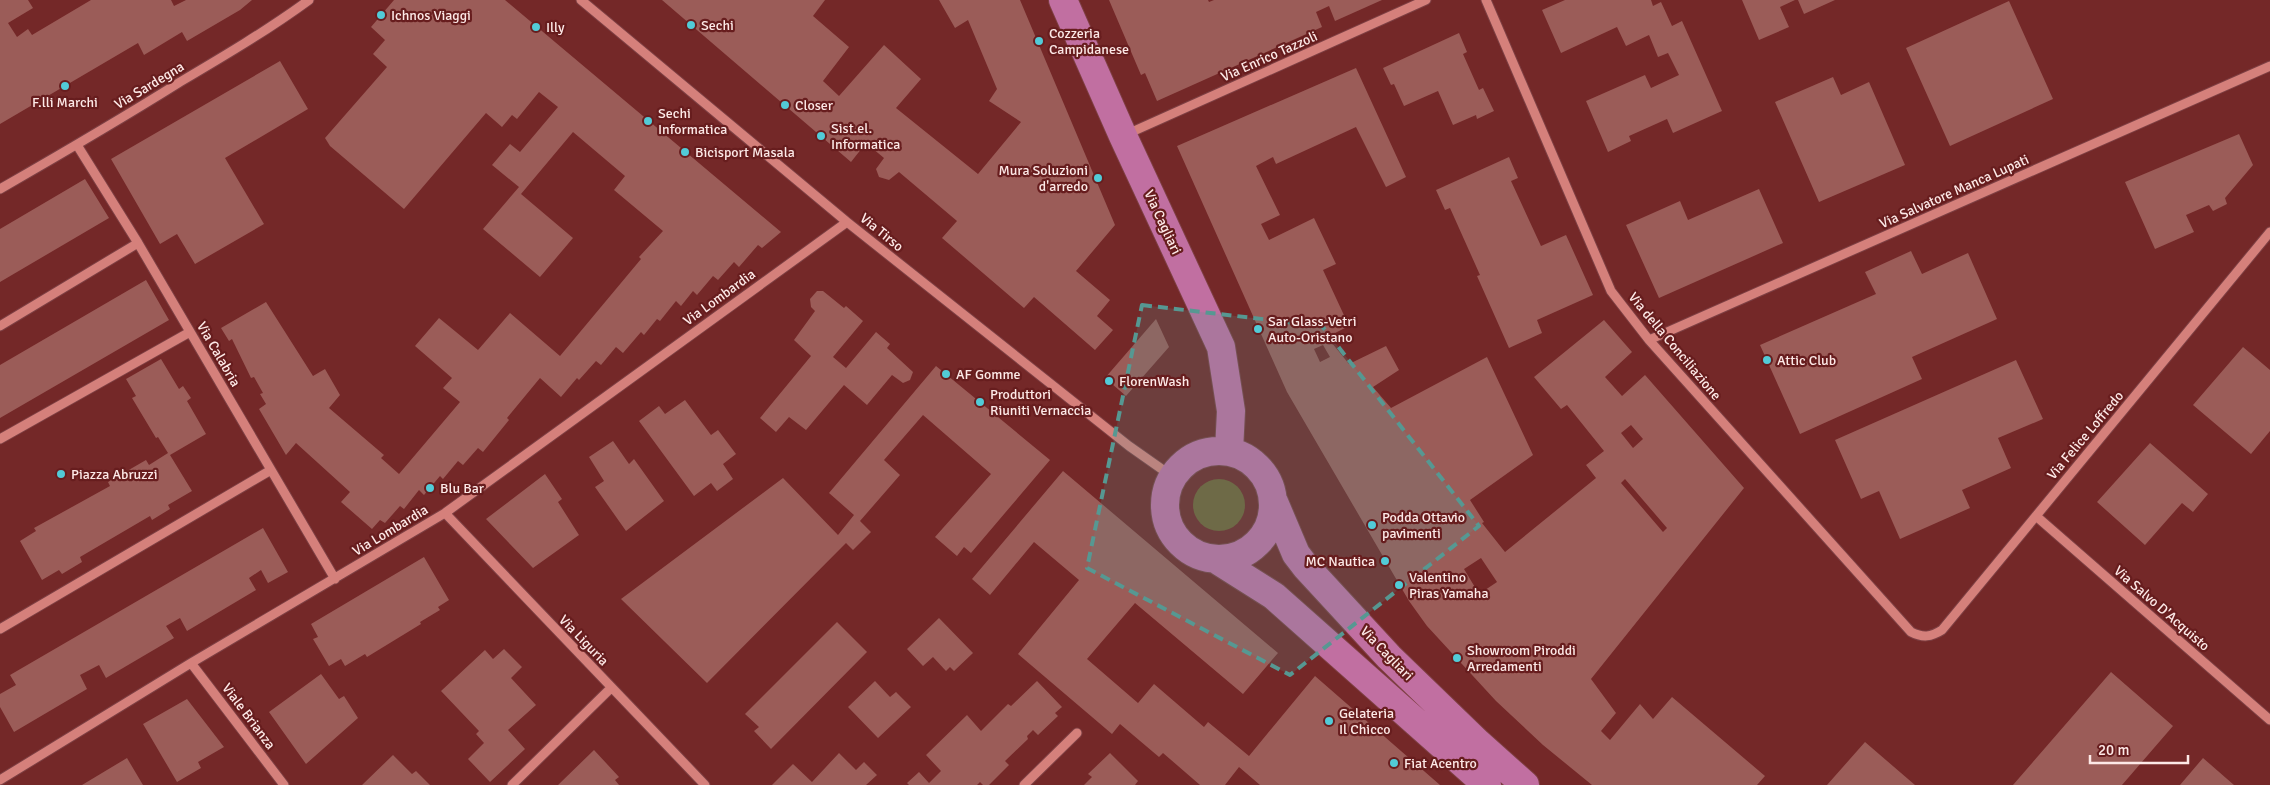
<svg xmlns="http://www.w3.org/2000/svg" width="2270" height="785" viewBox="0 0 2270 785" font-family="Signika,sans-serif">
<style>
.green{fill:#755f35}
.building{fill:#9b5c58;fill-rule:evenodd}
.lines{fill:none;stroke-linecap:round;stroke-linejoin:round}
.minor-casing{stroke:#7d3f43;stroke-width:11}
.major-casing{stroke:#7d3f43;stroke-width:30}
.minor{stroke:#d5807b;stroke-width:9}
.major{stroke:#c16fa1;stroke-width:28}
.marked{fill:#569892;fill-opacity:0.2;stroke:#569892;stroke-width:4;stroke-dasharray:10 6;stroke-linejoin:round}
.poi-dot{fill:#52cbd7;stroke:#671d1e;stroke-width:2}
.labels{text-anchor:middle;stroke-width:4.5;stroke-linejoin:round;paint-order:stroke}
.poi-label{font-size:14px;fill:#fde9e7;stroke:#671d1e;text-anchor:start}
.street-label{font-size:14px;fill:#fde9e7;stroke:#671d1e}
</style>
<rect width="100%" height="100%" fill="#742828"/>
<path class="green" d="M1193 505a26 26 0 1 1 52 0a26 26 0 1 1-52 0Z"/>
<path class="building" d="M 0,0 L 28,0 L 33,8 L 8,23 L 17,37 L 28,29 L 32,35 L 91,0 L 171,0 L 174,6 L 186,0 L 252,0 L 240,10 L 187,41 L 182,32 L 144,55 L 138,43 L 0,124 Z
M 394,0 L 505,0 L 781,232 L 762,248 L 758,245 L 739,267 L 734,262 L 718,280 L 713,276 L 697,295 L 693,291 L 681,306 L 676,301 L 660,321 L 657,319 L 644,335 L 641,332 L 623,353 L 616,347 L 601,365 L 596,361 L 579,380 L 577,378 L 561,397 L 540,378 L 507,418 L 509,420 L 483,452 L 478,448 L 463,465 L 458,461 L 443,479 L 440,476 L 424,495 L 419,490 L 404,509 L 400,506 L 385,523 L 380,520 L 372,529 L 341,502 L 350,492 L 296,443 L 286,455 L 259,409 L 266,404 L 260,394 L 263,393 L 254,377 L 251,378 L 232,339 L 229,341 L 221,328 L 266,302 L 313,376 L 325,369 L 340,395 L 329,408 L 384,455 L 381,458 L 399,474 L 460,402 L 443,388 L 452,378 L 415,346 L 439,318 L 478,350 L 510,313 L 560,356 L 641,259 L 639,257 L 663,231 L 614,190 L 625,176 L 573,132 L 521,194 L 573,238 L 540,277 L 483,229 L 519,187 L 492,165 L 510,144 L 520,152 L 558,107 L 539,92 L 517,119 L 512,115 L 502,127 L 486,113 L 404,209 L 330,146 L 325,138 L 387,67 L 373,54 L 385,40 L 371,27 Z
M 662,0 L 825,0 L 813,16 L 849,47 L 823,81 L 839,96 L 884,45 L 921,79 L 896,108 L 978,174 L 1021,122 L 989,101 L 997,89 L 968,20 L 955,28 L 939,0 L 1020,0 L 1115,225 L 1076,271 L 1110,300 L 1097,316 L 1113,330 L 1095,350 L 1034,297 L 1024,308 L 942,238 L 957,221 L 899,172 L 889,180 L 879,177 L 876,169 L 884,158 L 866,143 L 851,162 Z
M 1109,0 L 1208,0 L 1209,2 L 1214,0 L 1382,0 L 1335,21 L 1329,6 L 1316,12 L 1322,27 L 1157,101 L 1145,73 L 1141,75 Z
M 1565,0 L 1651,0 L 1653,6 L 1661,2 L 1672,26 L 1682,21 L 1722,111 L 1673,133 L 1667,119 L 1629,136 L 1631,141 L 1608,152 L 1586,101 L 1645,75 L 1651,88 L 1679,75 L 1668,53 L 1658,57 L 1649,35 L 1626,46 L 1617,27 L 1561,53 L 1542,10 Z
M 1742,0 L 1795,0 L 1780,7 L 1789,27 L 1759,40 Z
M 1798,0 L 1835,0 L 1804,14 Z
M 2009,1 L 2053,99 L 1950,146 L 1906,48 Z
M 1459,33 L 1467,52 L 1463,54 L 1479,90 L 1483,88 L 1494,111 L 1477,119 L 1476,115 L 1453,125 L 1438,91 L 1404,106 L 1394,84 L 1391,85 L 1383,68 Z
M 280,61 L 308,109 L 225,158 L 264,224 L 195,264 L 177,234 L 160,244 L 111,159 Z
M 1356,68 L 1406,177 L 1386,187 L 1356,127 L 1276,164 L 1273,157 L 1256,166 L 1280,215 L 1261,224 L 1269,240 L 1314,218 L 1336,264 L 1323,270 L 1349,326 L 1327,337 L 1349,364 L 1386,346 L 1399,370 L 1373,387 L 1391,408 L 1487,357 L 1533,455 L 1470,500 L 1484,522 L 1482,523 L 1505,552 L 1596,478 L 1586,465 L 1604,451 L 1567,405 L 1561,409 L 1534,377 L 1604,320 L 1632,352 L 1605,377 L 1622,396 L 1645,375 L 1744,488 L 1591,679 L 1616,713 L 1601,731 L 1610,740 L 1640,704 L 1653,719 L 1672,697 L 1765,776 L 1757,785 L 1592,785 L 1543,745 L 1496,701 L 1427,626 L 1409,601 L 1287,392 L 1177,146 ZM 1323,345 L 1330,357 L 1320,362 L 1314,349 ZM 1631,425 L 1643,439 L 1633,448 L 1621,433 ZM 1625,479 L 1667,528 L 1663,532 L 1621,483 ZM 1481,558 L 1497,582 L 1479,594 L 1464,569 Z
M 1833,77 L 1841,95 L 1869,82 L 1905,165 L 1819,202 L 1775,102 Z
M 2239,134 L 2253,165 L 2225,198 L 2227,204 L 2213,211 L 2209,205 L 2186,215 L 2194,232 L 2155,249 L 2125,182 Z
M 1509,157 L 1518,178 L 1511,181 L 1541,246 L 1566,235 L 1593,295 L 1537,320 L 1542,333 L 1509,348 L 1477,276 L 1480,275 L 1450,208 L 1445,210 L 1436,190 Z
M 85,179 L 109,218 L 0,282 L 0,229 Z
M 1759,189 L 1783,243 L 1659,298 L 1626,225 L 1680,201 L 1688,220 Z
M 1911,251 L 1922,274 L 1968,253 L 1997,319 L 1912,357 L 1922,379 L 1800,434 L 1760,345 L 1876,294 L 1865,272 Z
M 146,280 L 169,320 L 0,418 L 0,365 Z
M 817,291 L 823,291 L 844,308 L 846,306 L 863,321 L 833,357 L 846,368 L 876,332 L 890,344 L 887,348 L 913,372 L 910,380 L 903,383 L 892,375 L 867,405 L 844,385 L 806,430 L 789,417 L 776,432 L 760,418 L 811,356 L 794,340 L 815,311 L 811,307 L 810,299 Z
M 1156,319 L 1169,347 L 1126,396 L 1105,378 Z
M 2243,347 L 2270,370 L 2270,431 L 2251,454 L 2193,405 Z
M 161,359 L 179,389 L 183,386 L 191,398 L 187,401 L 206,434 L 170,455 L 192,491 L 168,505 L 170,509 L 152,520 L 150,516 L 80,557 L 82,562 L 62,574 L 59,570 L 42,580 L 20,541 L 36,531 L 34,528 L 110,486 L 108,482 L 146,460 L 149,465 L 168,453 L 158,437 L 156,438 L 132,398 L 136,396 L 126,379 Z
M 2016,360 L 2043,419 L 1998,438 L 2011,468 L 1962,490 L 1970,508 L 1900,539 L 1879,491 L 1861,499 L 1835,440 Z
M 936,366 L 1050,460 L 971,553 L 964,547 L 957,556 L 935,537 L 991,474 L 923,415 L 884,460 L 900,475 L 860,521 L 871,532 L 853,550 L 846,543 L 707,683 L 621,599 L 783,478 L 838,535 L 854,515 L 829,493 Z
M 685,400 L 711,435 L 718,430 L 736,454 L 723,464 L 733,479 L 717,491 L 711,483 L 694,496 L 639,421 L 659,406 L 665,414 Z
M 613,441 L 629,464 L 634,459 L 664,501 L 626,531 L 595,487 L 604,481 L 589,457 Z
M 2150,443 L 2208,494 L 2193,512 L 2182,503 L 2145,545 L 2097,502 Z
M 1063,471 L 1278,653 L 1243,694 L 1135,603 L 1087,659 L 1138,703 L 1154,684 L 1204,727 L 1208,722 L 1249,756 L 1315,676 L 1440,785 L 1260,785 L 1239,767 L 1225,785 L 1200,785 L 1163,753 L 1159,757 L 1120,724 L 1112,734 L 1018,654 L 1079,580 L 1034,542 L 990,595 L 972,579 Z
M 545,474 L 562,499 L 558,502 L 579,535 L 533,568 L 486,519 Z
M 263,528 L 288,572 L 268,583 L 261,570 L 249,578 L 256,590 L 187,631 L 180,618 L 166,626 L 174,638 L 106,678 L 99,665 L 80,675 L 87,689 L 14,732 L 0,707 L 0,694 L 16,685 L 10,675 Z
M 424,557 L 449,600 L 438,607 L 440,610 L 420,622 L 421,624 L 367,657 L 365,654 L 345,666 L 341,659 L 329,666 L 313,639 L 318,637 L 311,624 Z
M 939,618 L 973,653 L 954,671 L 950,667 L 946,671 L 933,657 L 923,666 L 907,649 Z
M 837,622 L 867,652 L 771,749 L 754,731 L 759,727 L 745,714 Z
M 504,649 L 522,667 L 511,678 L 536,705 L 508,730 L 525,749 L 490,782 L 468,759 L 484,743 L 476,734 L 479,731 L 441,691 L 485,650 L 493,659 Z
M 2111,672 L 2173,726 L 2122,785 L 2013,785 Z
M 321,674 L 339,699 L 344,696 L 358,718 L 306,764 L 269,712 Z
M 875,681 L 890,697 L 896,692 L 911,707 L 878,738 L 848,707 Z
M 1037,681 L 1062,707 L 1055,713 L 1058,716 L 1038,735 L 1033,730 L 1027,736 L 1028,739 L 1005,761 L 1009,765 L 989,785 L 983,785 L 980,782 L 977,785 L 909,785 L 907,783 L 919,772 L 929,783 L 941,771 L 926,755 L 967,715 L 981,731 L 1008,704 L 1011,706 Z
M 187,699 L 224,747 L 198,762 L 201,768 L 177,782 L 143,724 Z
M 1865,742 L 1915,785 L 1827,785 Z
M 594,750 L 619,777 L 615,780 L 619,785 L 558,785 Z
M 839,753 L 856,770 L 864,762 L 877,775 L 866,785 L 772,785 L 793,764 L 812,782 Z
M 1110,753 L 1138,781 L 1135,785 L 1084,785 L 1092,777 L 1088,774 Z
M 393,755 L 412,774 L 416,771 L 430,785 L 362,785 Z
M 127,758 L 143,785 L 82,785 Z
M 2203,758 L 2234,785 L 2180,785 Z"/>
<g class="lines">
<g class="minor-casing">
<path id="minor" d="M 581,0 L 847,222 L 1129,446 L 1173,477
M 1486,0 L 1611,291 L 1649,340 L 1911,632 C 1923,638 1931,637 1942,630 L 2270,232
M 1125,135 L 1426,0
M 77,145 L 138,243 L 335,579
M 0,189 C 61,154 121,119 180,82 C 224,56 268,30 309,0
M 0,326 L 138,243
M 1649,340 L 2270,66
M 0,439 L 190,332
M 445,513 L 705,785
M 2036,516 L 2270,720
M 0,629 L 271,470
M 191,663 L 284,785
M 0,780 L 191,663 L 445,513 L 847,222
M 512,785 L 611,688
M 1024,785 L 1077,733"/>
</g>
<g class="major-casing">
<path id="major" d="M 1063,0 L 1123,136 L 1221,347 L 1231,411 L 1229,451
M1165 505a54 54 0 1 1 108 0a54 54 0 1 1-108 0Z
M 1274,502 L 1296,554 L 1306,567 L 1389,657 L 1478,743 L 1525,785
M 1217,560 L 1274,596 L 1487,785"/>
</g>
<use href="#minor" class="minor"/>
<use href="#major" class="major"/>
</g>
<path class="marked" d="M 1142,305 L 1322,326 L 1479,526 L 1290,675 L 1087,568 Z"/>
<g class="poi-dot">
<circle cx="381" cy="15" r="5"/>
<circle cx="691" cy="25" r="5"/>
<circle cx="536" cy="27" r="5"/>
<circle cx="1039" cy="41" r="5"/>
<circle cx="65" cy="86" r="5"/>
<circle cx="785" cy="105" r="5"/>
<circle cx="648" cy="121" r="5"/>
<circle cx="821" cy="136" r="5"/>
<circle cx="685" cy="152" r="5"/>
<circle cx="1098" cy="178" r="5"/>
<circle cx="1258" cy="329" r="5"/>
<circle cx="1767" cy="360" r="5"/>
<circle cx="946" cy="374" r="5"/>
<circle cx="1109" cy="381" r="5"/>
<circle cx="980" cy="402" r="5"/>
<circle cx="61" cy="474" r="5"/>
<circle cx="430" cy="488" r="5"/>
<circle cx="1372" cy="525" r="5"/>
<circle cx="1385" cy="561" r="5"/>
<circle cx="1399" cy="585" r="5"/>
<circle cx="1457" cy="658" r="5"/>
<circle cx="1329" cy="721" r="5"/>
<circle cx="1394" cy="763" r="5"/>
</g>
<g class="labels">
<g class="poi-label">
<text x="391" y="20">Ichnos Viaggi</text>
<text x="701" y="30">Sechi</text>
<text x="546" y="32">Illy</text>
<text x="1049" y="38">Cozzeria<tspan x="1049" dy="16">Campidanese</tspan></text>
<text x="65" y="107" text-anchor="middle">F.lli Marchi</text>
<text x="795" y="110">Closer</text>
<text x="658" y="118">Sechi<tspan x="658" dy="16">Informatica</tspan></text>
<text x="831" y="133">Sist.el.<tspan x="831" dy="16">Informatica</tspan></text>
<text x="695" y="157">Bicisport Masala</text>
<text x="1088" y="175" text-anchor="end">Mura Soluzioni<tspan x="1088" dy="16">d'arredo</tspan></text>
<text x="1268" y="326">Sar Glass-Vetri<tspan x="1268" dy="16">Auto-Oristano</tspan></text>
<text x="1777" y="365">Attic Club</text>
<text x="956" y="379">AF Gomme</text>
<text x="1119" y="386">FlorenWash</text>
<text x="990" y="399">Produttori<tspan x="990" dy="16">Riuniti Vernaccia</tspan></text>
<text x="71" y="479">Piazza Abruzzi</text>
<text x="440" y="493">Blu Bar</text>
<text x="1382" y="522">Podda Ottavio<tspan x="1382" dy="16">pavimenti</tspan></text>
<text x="1375" y="566" text-anchor="end">MC Nautica</text>
<text x="1409" y="582">Valentino<tspan x="1409" dy="16">Piras Yamaha</tspan></text>
<text x="1467" y="655">Showroom Piroddi<tspan x="1467" dy="16">Arredamenti</tspan></text>
<text x="1339" y="718">Gelateria<tspan x="1339" dy="16">Il Chicco</tspan></text>
<text x="1404" y="768">Fiat Acentro</text>
</g>
<g class="street-label">
<text transform="translate(1269 56) rotate(-24)" y="5">Via Enrico Tazzoli</text>
<text transform="translate(149 85) rotate(-31)" y="5">Via Sardegna</text>
<text transform="translate(1954 191) rotate(-24)" y="5">Via Salvatore Manca Lupati</text>
<text transform="translate(1163 222) rotate(65)" y="5">Via Cagliari</text>
<text transform="translate(882 232) rotate(39)" y="5">Via Tirso</text>
<text transform="translate(719 297) rotate(-36)" y="5">Via Lombardia</text>
<text transform="translate(1675 346) rotate(50)" y="5">Via della Conciliazione</text>
<text transform="translate(219 354) rotate(60)" y="5">Via Calabria</text>
<text transform="translate(2085 435) rotate(-50)" y="5">Via Felice Loffredo</text>
<text transform="translate(390 530) rotate(-31)" y="5">Via Lombardia</text>
<text transform="translate(2162 608) rotate(41)" y="5">Via Salvo D'Acquisto</text>
<text transform="translate(584 640) rotate(46)" y="5">Via Liguria</text>
<text transform="translate(1387 653) rotate(46)" y="5">Via Cagliari</text>
<text transform="translate(249 716) rotate(53)" y="5">Viale Brianza</text>
</g>
</g>
<path d="M2090 755v8h98v-8" fill="none" stroke="#fde9e7" stroke-width="2.5"/>
<text x="2098" y="755" font-size="15" fill="#fde9e7" stroke="#671d1e" stroke-width="4" paint-order="stroke">20 m</text>
</svg>
